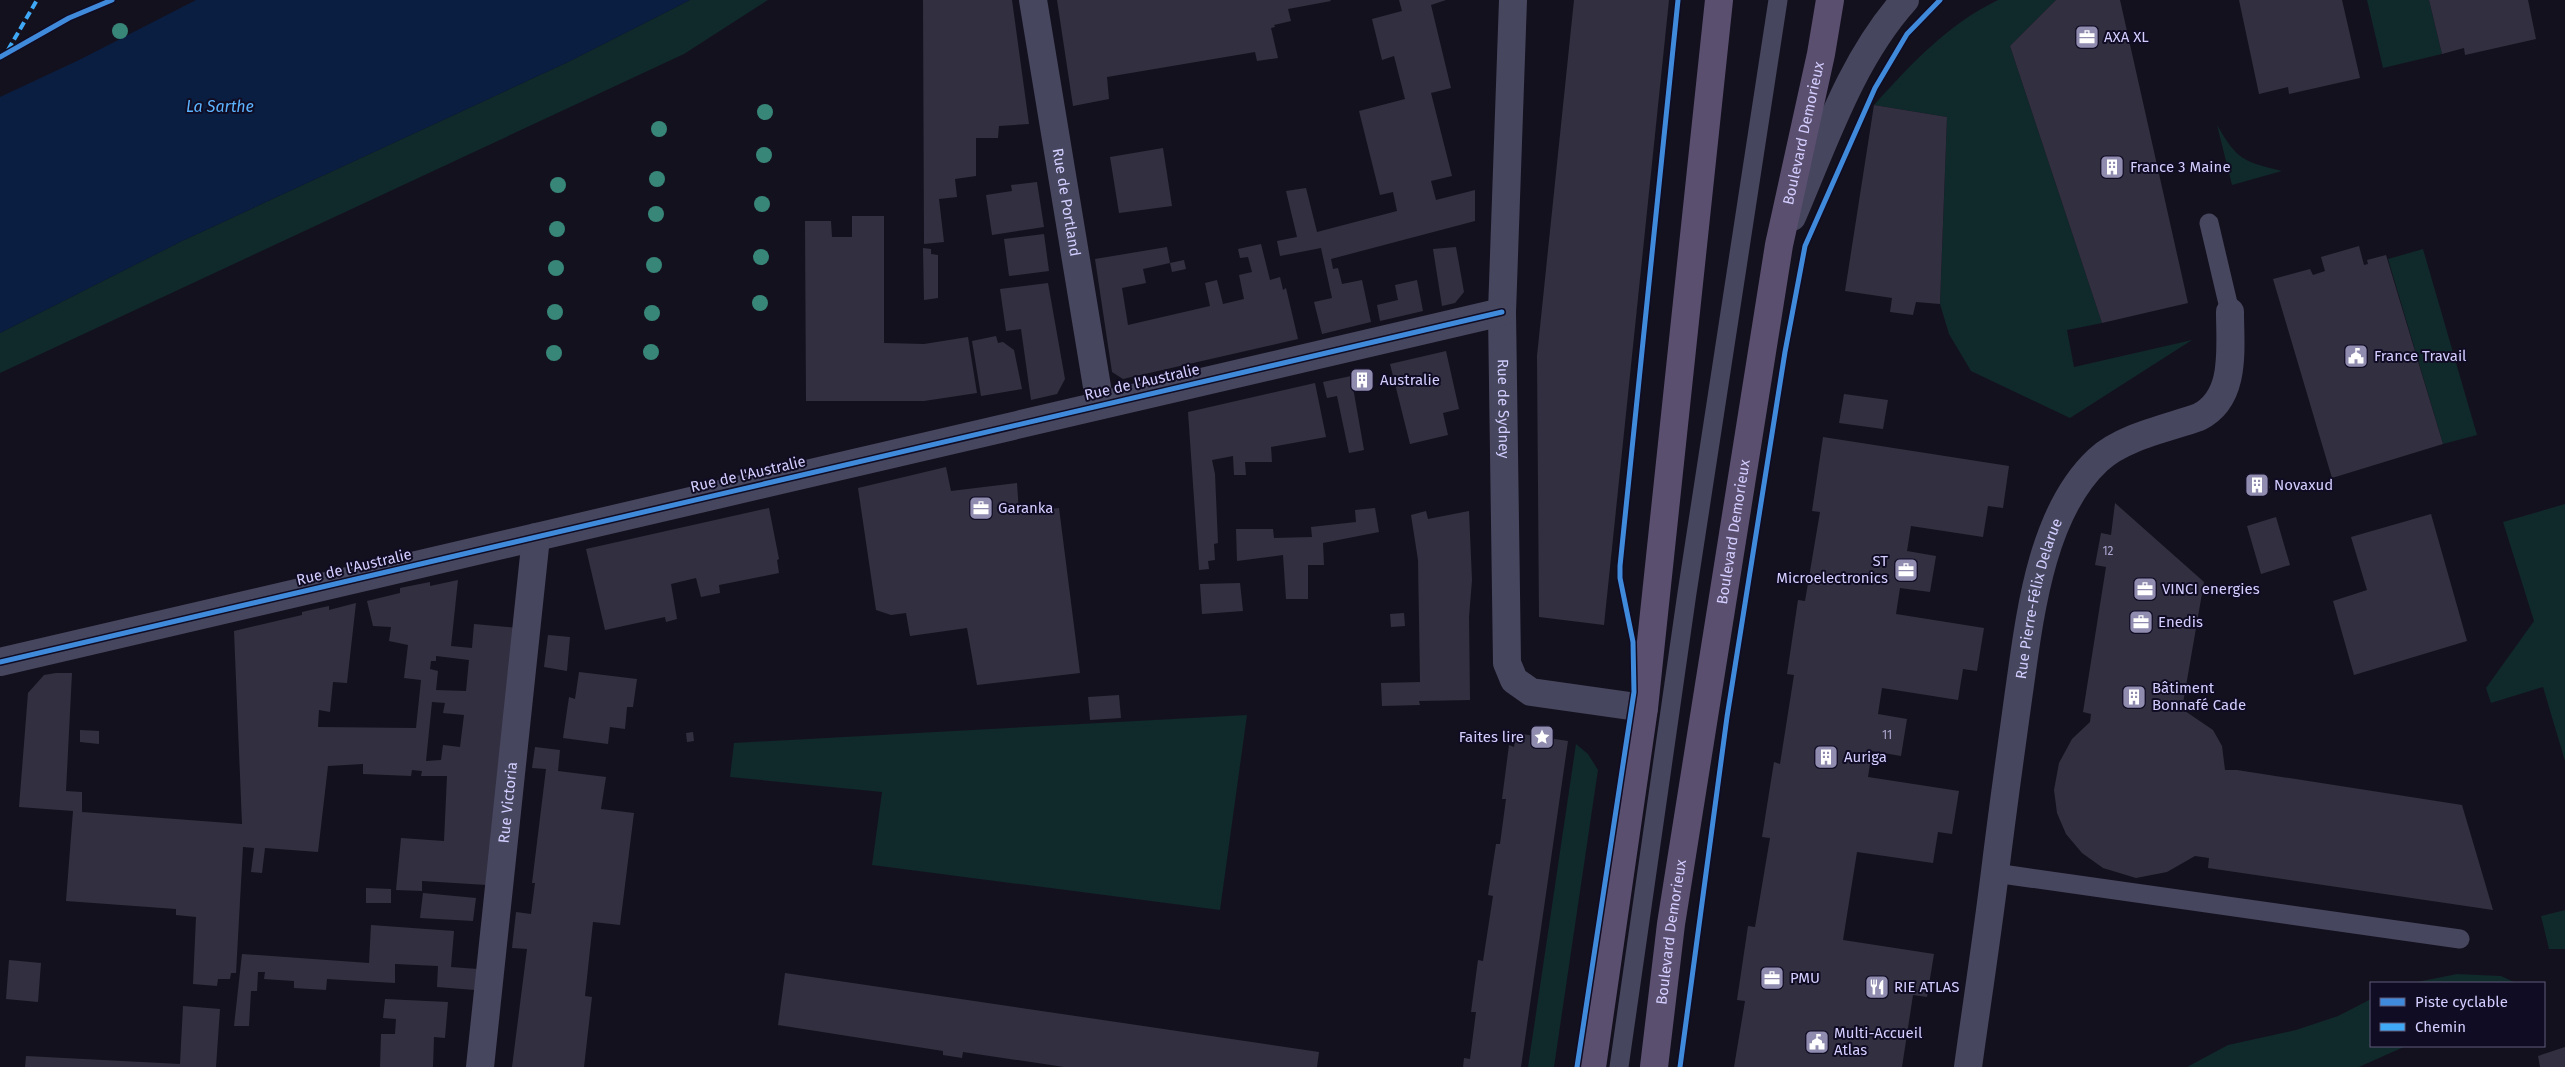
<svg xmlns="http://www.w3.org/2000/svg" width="2565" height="1067" viewBox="0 0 2565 1067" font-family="'Fira Sans',sans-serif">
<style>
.green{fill:#10292a}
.water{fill:#0a1e41}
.building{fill:#322f40;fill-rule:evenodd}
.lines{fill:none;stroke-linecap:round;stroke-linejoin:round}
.lane{stroke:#46465f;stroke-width:19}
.street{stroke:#46465f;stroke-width:28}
.primary{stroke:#5b4f70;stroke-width:28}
.quiet{stroke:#3fa9f5;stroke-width:4;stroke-dasharray:8 4;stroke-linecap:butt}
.cycleway-casing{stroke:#100c23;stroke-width:8}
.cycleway{stroke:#408adc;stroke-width:5}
.tree{fill:#378677}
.labels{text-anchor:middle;stroke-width:4;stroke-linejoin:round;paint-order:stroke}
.number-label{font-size:12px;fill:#aba6cf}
.poi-label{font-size:15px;fill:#d3ceff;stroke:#100c23;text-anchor:start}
.street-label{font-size:15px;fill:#d3ceff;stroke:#100c23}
.water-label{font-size:16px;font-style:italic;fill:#5cb4ff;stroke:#100c23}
</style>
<rect width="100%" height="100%" fill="#14111e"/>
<path class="green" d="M 690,0 L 768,0 L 684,54 L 0,373 L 0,333 L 182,241 L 568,62 Z
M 1998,0 L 2056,0 L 2010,46 L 2102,323 L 2067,330 L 2074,367 L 2192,340 L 2070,418 L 1971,371 L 1949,334 L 1940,304 L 1947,117 L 1874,105 C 1911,64 1948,24 1998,0 Z
M 2367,0 L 2429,0 L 2442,54 L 2383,68 Z
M 2217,125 C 2238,161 2243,161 2282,171 L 2232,185 Z
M 2423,249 L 2477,435 L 2443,444 L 2388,259 Z
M 2565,504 L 2565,761 L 2543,687 L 2491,703 L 2486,688 L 2534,621 L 2503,522 Z
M 1247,715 L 1220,910 L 872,865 L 882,792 L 730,777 L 734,743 Z
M 1576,744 L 1588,754 L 1598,770 L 1554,1067 L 1528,1067 Z
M 2565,910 L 2565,949 L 2549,949 L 2541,916 Z
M 2457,974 L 2501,976 L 2516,983 L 2412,983 Z
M 2371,999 L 2371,1046 L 2406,1046 L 2359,1067 L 2187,1067 L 2228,1045 L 2296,1030 L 2338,1016 Z"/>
<path class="water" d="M 196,0 L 690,0 L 568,62 L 182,241 L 0,333 L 0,97 L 79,60 Z"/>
<path class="building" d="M 923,0 L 1012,0 L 1029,124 L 999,126 L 998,138 L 976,138 L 976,176 L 955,179 L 957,197 L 939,199 L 944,242 L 924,244 Z
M 1057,0 L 1330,0 L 1331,1 L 1288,9 L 1291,21 L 1274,25 L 1275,27 L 1271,28 L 1278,58 L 1257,61 L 1255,52 L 1107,77 L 1109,99 L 1073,106 Z
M 1399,0 L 1446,0 L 1431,5 L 1451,88 L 1431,93 L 1452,176 L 1431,181 L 1436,200 L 1475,190 L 1475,221 L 1331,259 L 1333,269 L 1338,268 L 1342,284 L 1362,280 L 1371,322 L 1322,334 L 1314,302 L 1332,298 L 1321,248 L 1280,256 L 1277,241 L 1297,237 L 1286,191 L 1306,188 L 1317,232 L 1397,211 L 1393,192 L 1380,195 L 1359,111 L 1405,99 L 1394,56 L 1382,60 L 1372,19 L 1402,11 Z
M 1574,0 L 1669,0 L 1604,625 L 1539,617 L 1537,356 Z
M 2056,0 L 2120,0 L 2188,303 L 2102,323 L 2010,46 Z
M 2239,0 L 2342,0 L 2360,78 L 2289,94 L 2288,87 L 2259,94 Z
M 2429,0 L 2528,0 L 2536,39 L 2465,55 L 2464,48 L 2442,54 Z
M 1874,105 L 1947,117 L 1940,304 L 1916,302 L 1913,315 L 1890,312 L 1892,298 L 1845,291 Z
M 1163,148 L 1172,206 L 1119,213 L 1110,157 Z
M 1037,182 L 1044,227 L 992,235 L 986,195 L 1012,191 L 1011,185 Z
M 852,216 L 884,216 L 884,343 L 924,344 L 968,337 L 977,393 L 924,401 L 806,401 L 805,221 L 831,221 L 832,237 L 852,237 Z
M 1044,234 L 1049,271 L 1009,276 L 1004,239 Z
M 1261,244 L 1270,280 L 1280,277 L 1283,290 L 1286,288 L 1298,339 L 1123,379 L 1112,372 L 1095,259 L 1167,247 L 1170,263 L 1143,269 L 1146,283 L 1122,288 L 1128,325 L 1210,306 L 1205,283 L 1217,280 L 1223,304 L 1244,299 L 1239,275 L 1252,272 L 1248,257 L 1240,258 L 1238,249 Z
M 2359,246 L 2364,265 L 2368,264 L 2367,260 L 2386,255 L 2443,444 L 2332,478 L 2273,279 L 2310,269 L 2313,275 L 2325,271 L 2321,257 Z
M 1456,247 L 1464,292 L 1455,303 L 1442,306 L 1433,249 Z
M 923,248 L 931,249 L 931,254 L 938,255 L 938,298 L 924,300 Z
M 1184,260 L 1186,269 L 1172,272 L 1170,263 Z
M 1417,280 L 1423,311 L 1380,321 L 1377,305 L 1398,300 L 1395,285 Z
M 1048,283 L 1065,379 L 1057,394 L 1031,400 L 1021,329 L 1006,331 L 1000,289 Z
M 996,336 L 998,343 L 1003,342 L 1014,350 L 1022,389 L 981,396 L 972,341 Z
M 1446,351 L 1459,409 L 1443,413 L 1448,435 L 1410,444 L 1390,364 Z
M 1365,369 L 1370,387 L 1357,390 L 1353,373 Z
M 1351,376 L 1364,450 L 1349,453 L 1337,396 L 1327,398 L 1323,382 Z
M 1315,383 L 1326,437 L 1271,447 L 1272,462 L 1245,462 L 1246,475 L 1234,475 L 1233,456 L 1212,460 L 1215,474 L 1218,543 L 1214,544 L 1215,560 L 1208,561 L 1209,569 L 1199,570 L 1188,412 Z
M 1844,394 L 1888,400 L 1883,429 L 1839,423 Z
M 1823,437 L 2009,466 L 2003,508 L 1988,506 L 1983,537 L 1911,526 L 1907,551 L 1936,556 L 1930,592 L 1900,588 L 1896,614 L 1984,628 L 1977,671 L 1963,669 L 1958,700 L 1882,688 L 1878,714 L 1907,719 L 1901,756 L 1872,751 L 1868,777 L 1959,791 L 1952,834 L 1938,832 L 1933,863 L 1857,852 L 1843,940 L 1934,954 L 1927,997 L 1913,995 L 1902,1067 L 1734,1067 L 1745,1001 L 1737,1000 L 1748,926 L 1755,927 L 1770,838 L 1762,837 L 1774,762 L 1780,764 L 1794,675 L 1787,674 L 1798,600 L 1805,601 L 1820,512 L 1812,511 Z
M 946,467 L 951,491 L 1017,483 L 1019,513 L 1059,508 L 1080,673 L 977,685 L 967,628 L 910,636 L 906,613 L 891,615 L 876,610 L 858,488 Z
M 2266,476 L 2270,488 L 2249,494 L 2245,482 Z
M 2115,503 L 2204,582 L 2182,709 L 2213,730 L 2222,746 L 2225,770 L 2237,770 L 2462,805 L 2493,910 L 2208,868 L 2209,858 L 2195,856 L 2167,872 L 2136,878 L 2103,868 L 2082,853 L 2066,834 L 2057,813 L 2054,790 L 2059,763 L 2072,739 L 2090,722 L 2091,714 L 2083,712 L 2106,567 L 2095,565 L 2101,533 L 2111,535 Z
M 769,508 L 779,559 L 777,560 L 779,573 L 719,585 L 720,593 L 701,597 L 696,578 L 671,584 L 677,619 L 666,622 L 665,617 L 605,630 L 586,549 Z
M 1375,508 L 1379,532 L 1323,543 L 1324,565 L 1308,565 L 1308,599 L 1286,599 L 1283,555 L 1237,561 L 1236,529 L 1273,529 L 1274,538 L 1312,537 L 1311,527 L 1356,522 L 1355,510 Z
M 1426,511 L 1428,519 L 1469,511 L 1472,580 L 1469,617 L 1470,700 L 1419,701 L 1420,705 L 1382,706 L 1381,683 L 1420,682 L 1418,560 L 1411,515 Z
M 2431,514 L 2467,641 L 2354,675 L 2333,601 L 2367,590 L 2351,537 Z
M 2276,517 L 2290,565 L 2261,574 L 2247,526 Z
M 458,580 L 451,646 L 472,648 L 474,624 L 518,628 L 487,885 L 422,881 L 422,891 L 396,890 L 401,838 L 444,841 L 447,776 L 421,776 L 422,771 L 412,770 L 411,776 L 363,774 L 363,764 L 328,766 L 318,852 L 265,848 L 262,873 L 251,872 L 254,848 L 243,847 L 236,973 L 231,973 L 230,979 L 218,979 L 217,986 L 193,984 L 196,917 L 176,915 L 176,909 L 66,901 L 73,811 L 19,807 L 28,693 L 44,675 L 56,673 L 72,673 L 66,791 L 82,792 L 82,812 L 242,824 L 234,631 L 302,615 L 302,612 L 315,609 L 329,606 L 329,610 L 356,603 L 347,683 L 333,682 L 330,712 L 319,710 L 318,727 L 416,728 L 421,680 L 404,678 L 408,645 L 389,641 L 391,627 L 373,626 L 367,601 L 400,593 L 400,588 L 430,582 L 430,586 ZM 436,656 L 469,660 L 466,691 L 436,690 L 438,671 L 430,669 L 431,661 L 436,661 ZM 432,702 L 445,703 L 443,713 L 464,715 L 460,747 L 443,745 L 441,760 L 426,761 Z
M 1240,583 L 1243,611 L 1202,614 L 1200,584 Z
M 1404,613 L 1405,626 L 1391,627 L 1390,614 Z
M 548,635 L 570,637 L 567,671 L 544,667 Z
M 579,672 L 637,679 L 633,707 L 627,707 L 625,729 L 610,727 L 608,744 L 563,738 L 569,697 L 575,699 Z
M 1119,695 L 1121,718 L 1090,720 L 1088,697 Z
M 80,730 L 99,731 L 99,744 L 80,742 Z
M 693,732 L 694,741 L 687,742 L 686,733 Z
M 1516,733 L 1568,741 L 1521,1067 L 1463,1067 L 1464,1058 L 1470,1059 L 1476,1012 L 1471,1012 L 1478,960 L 1483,961 L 1493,896 L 1488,895 L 1496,844 L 1500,844 L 1506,799 L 1502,799 L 1509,745 L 1514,747 Z
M 535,747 L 560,750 L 558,771 L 606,777 L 601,809 L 634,813 L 620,925 L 593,922 L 585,996 L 592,997 L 584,1067 L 512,1067 L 527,949 L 512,948 L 516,912 L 531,914 L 535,883 L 532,883 L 546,769 L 532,768 Z
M 366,888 L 391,889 L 391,903 L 366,903 Z
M 423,893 L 476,898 L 473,921 L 420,918 Z
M 371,925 L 454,931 L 451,967 L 478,969 L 475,990 L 437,987 L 438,966 L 395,964 L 395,983 L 327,979 L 326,990 L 294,988 L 294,981 L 264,979 L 265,972 L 258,972 L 257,991 L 251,991 L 249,1026 L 234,1026 L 242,954 L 369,963 Z
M 9,960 L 41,963 L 38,1002 L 6,999 Z
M 785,973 L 1319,1052 L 1317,1067 L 1064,1067 L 963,1052 L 962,1058 L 943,1055 L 943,1051 L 778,1025 Z
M 385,999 L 448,1002 L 445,1038 L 434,1037 L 433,1067 L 380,1067 L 381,1034 L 395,1034 L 396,1019 L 383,1018 Z
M 183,1006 L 220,1009 L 216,1067 L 25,1067 L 26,1056 L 180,1064 Z
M 2565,1047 L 2565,1067 L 2540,1067 L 2538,1056 Z"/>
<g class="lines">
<path class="lane" d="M 2209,223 L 2230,312
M 1995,873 L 2460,939
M 1619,1067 L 1687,593 L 1778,0"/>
<g class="street">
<path id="s1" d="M 1033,0 L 1100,405"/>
<path id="s2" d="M 1513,0 L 1502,312 L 1507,663 L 1514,680 L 1531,692 L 1644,708"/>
<path d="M 1792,217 C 1824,143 1851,60 1905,0"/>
<path d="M 0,662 L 1502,312"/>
<path id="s3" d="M 480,1067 L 536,537"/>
<path id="s4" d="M 1968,1067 C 1977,1002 1987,937 1995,872 C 2002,814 2010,757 2018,699 C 2029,623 2039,515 2098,460 C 2122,437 2168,428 2199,417 C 2237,398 2230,348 2230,312"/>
</g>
<g class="primary">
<path d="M 1592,1067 L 1644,708 L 1719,0"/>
<path id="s5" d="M 1654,1067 L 1671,924 L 1779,245 L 1821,54 L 1830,0"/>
</g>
<path class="quiet" d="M 8,50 L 37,0"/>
<g class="cycleway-casing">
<path id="cycleway" d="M 0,57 L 69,18 L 112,0
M 0,662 L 1502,312
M 1577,1067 L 1634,692 L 1633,642 L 1620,578 L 1620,566 L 1678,0
M 1680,1067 L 1727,717 L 1785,352 L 1805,246 L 1875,88 L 1907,34 L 1940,0"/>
</g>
<use href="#cycleway" class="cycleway"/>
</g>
<g class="tree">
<circle cx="120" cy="31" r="8"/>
<circle cx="765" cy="112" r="8"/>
<circle cx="659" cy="129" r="8"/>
<circle cx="764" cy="155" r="8"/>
<circle cx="657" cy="179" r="8"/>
<circle cx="558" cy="185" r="8"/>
<circle cx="762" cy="204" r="8"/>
<circle cx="656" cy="214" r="8"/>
<circle cx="557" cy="229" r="8"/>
<circle cx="761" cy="257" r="8"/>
<circle cx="654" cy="265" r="8"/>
<circle cx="556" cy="268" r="8"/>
<circle cx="760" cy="303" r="8"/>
<circle cx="555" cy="312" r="8"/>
<circle cx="652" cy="313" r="8"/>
<circle cx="651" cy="352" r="8"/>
<circle cx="554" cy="353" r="8"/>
</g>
<defs>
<g id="office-square" transform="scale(1.25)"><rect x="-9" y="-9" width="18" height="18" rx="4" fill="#908cb0" stroke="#100c23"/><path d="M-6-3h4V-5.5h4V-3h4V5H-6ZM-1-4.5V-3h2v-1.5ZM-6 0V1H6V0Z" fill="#fff"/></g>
<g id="building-square" transform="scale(1.25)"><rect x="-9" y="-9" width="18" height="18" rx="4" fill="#908cb0" stroke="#100c23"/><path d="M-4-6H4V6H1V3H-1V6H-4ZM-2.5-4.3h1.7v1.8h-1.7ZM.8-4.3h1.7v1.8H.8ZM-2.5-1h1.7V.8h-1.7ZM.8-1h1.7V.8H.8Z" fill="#fff"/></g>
<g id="civic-square" transform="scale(1.25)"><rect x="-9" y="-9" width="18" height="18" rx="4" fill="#908cb0" stroke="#100c23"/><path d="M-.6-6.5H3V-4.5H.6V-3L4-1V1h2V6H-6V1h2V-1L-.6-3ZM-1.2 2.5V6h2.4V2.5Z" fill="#fff"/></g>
<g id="sight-square" transform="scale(1.25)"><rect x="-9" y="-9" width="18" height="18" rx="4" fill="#908cb0" stroke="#100c23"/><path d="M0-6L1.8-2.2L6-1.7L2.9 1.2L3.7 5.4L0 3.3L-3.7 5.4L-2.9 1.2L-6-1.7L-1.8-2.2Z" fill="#fff"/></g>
<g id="restaurant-square" transform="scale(1.25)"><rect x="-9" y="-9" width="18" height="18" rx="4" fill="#908cb0" stroke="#100c23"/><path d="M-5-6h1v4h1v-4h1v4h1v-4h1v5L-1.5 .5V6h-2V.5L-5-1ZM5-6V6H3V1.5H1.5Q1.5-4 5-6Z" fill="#fff"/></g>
</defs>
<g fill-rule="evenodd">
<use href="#office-square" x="2087" y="37"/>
<use href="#building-square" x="2112" y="167"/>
<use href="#civic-square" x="2356" y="356"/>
<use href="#building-square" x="1362" y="380"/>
<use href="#building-square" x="2257" y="485"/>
<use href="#office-square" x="981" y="508"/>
<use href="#office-square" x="1906" y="570"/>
<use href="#office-square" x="2145" y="589"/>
<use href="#office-square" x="2141" y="622"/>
<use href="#building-square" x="2134" y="697"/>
<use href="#sight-square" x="1542" y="737"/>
<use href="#building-square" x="1826" y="757"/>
<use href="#office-square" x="1772" y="978"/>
<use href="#restaurant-square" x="1877" y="987"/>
<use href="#civic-square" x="1817" y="1042"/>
</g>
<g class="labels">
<g class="number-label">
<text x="2108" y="555">12</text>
<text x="1887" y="739">11</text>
</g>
<g class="poi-label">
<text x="2104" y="42">AXA XL</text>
<text x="2130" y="172">France 3 Maine</text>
<text x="2374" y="361">France Travail</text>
<text x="1380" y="385">Australie</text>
<text x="2274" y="490">Novaxud</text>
<text x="998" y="513">Garanka</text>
<text x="1888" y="566" text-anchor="end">ST<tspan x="1888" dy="17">Microelectronics</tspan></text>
<text x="2162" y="594">VINCI energies</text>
<text x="2158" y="627">Enedis</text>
<text x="2152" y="693">Bâtiment<tspan x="2152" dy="17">Bonnafé Cade</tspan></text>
<text x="1524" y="742" text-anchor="end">Faites lire</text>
<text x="1844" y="762">Auriga</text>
<text x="1790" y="983">PMU</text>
<text x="1894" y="992">RIE ATLAS</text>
<text x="1834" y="1038">Multi-Accueil<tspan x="1834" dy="17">Atlas</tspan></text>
</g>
<g class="street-label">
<text dy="5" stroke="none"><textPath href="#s5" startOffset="946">Boulevard Demorieux</textPath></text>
<text dy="5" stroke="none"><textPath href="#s1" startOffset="205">Rue de Portland</textPath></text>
<text transform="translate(1142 382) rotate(-13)" y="5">Rue de l'Australie</text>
<text dy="5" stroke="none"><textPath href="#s2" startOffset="409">Rue de Sydney</textPath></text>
<text transform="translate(748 474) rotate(-13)" y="5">Rue de l'Australie</text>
<text dy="5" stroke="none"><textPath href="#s5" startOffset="541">Boulevard Demorieux</textPath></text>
<text transform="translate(354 567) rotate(-13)" y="5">Rue de l'Australie</text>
<text dy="5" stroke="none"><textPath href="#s4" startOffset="474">Rue Pierre-Félix Delarue</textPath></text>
<text dy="5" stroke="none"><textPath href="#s3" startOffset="266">Rue Victoria</textPath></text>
<text dy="5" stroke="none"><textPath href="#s5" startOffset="136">Boulevard Demorieux</textPath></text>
</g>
<g class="water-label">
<text x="220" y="112">La Sarthe</text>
</g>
</g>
<rect x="2370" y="982" width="175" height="65" fill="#100c23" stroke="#5e5a7b"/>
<rect x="2380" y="998" width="25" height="8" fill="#408adc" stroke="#5e5a7b"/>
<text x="2415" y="1007" font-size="15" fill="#d3ceff">Piste cyclable</text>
<rect x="2380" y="1023" width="25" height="8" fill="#3fa9f5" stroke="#5e5a7b"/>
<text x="2415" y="1032" font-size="15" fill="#d3ceff">Chemin</text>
</svg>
